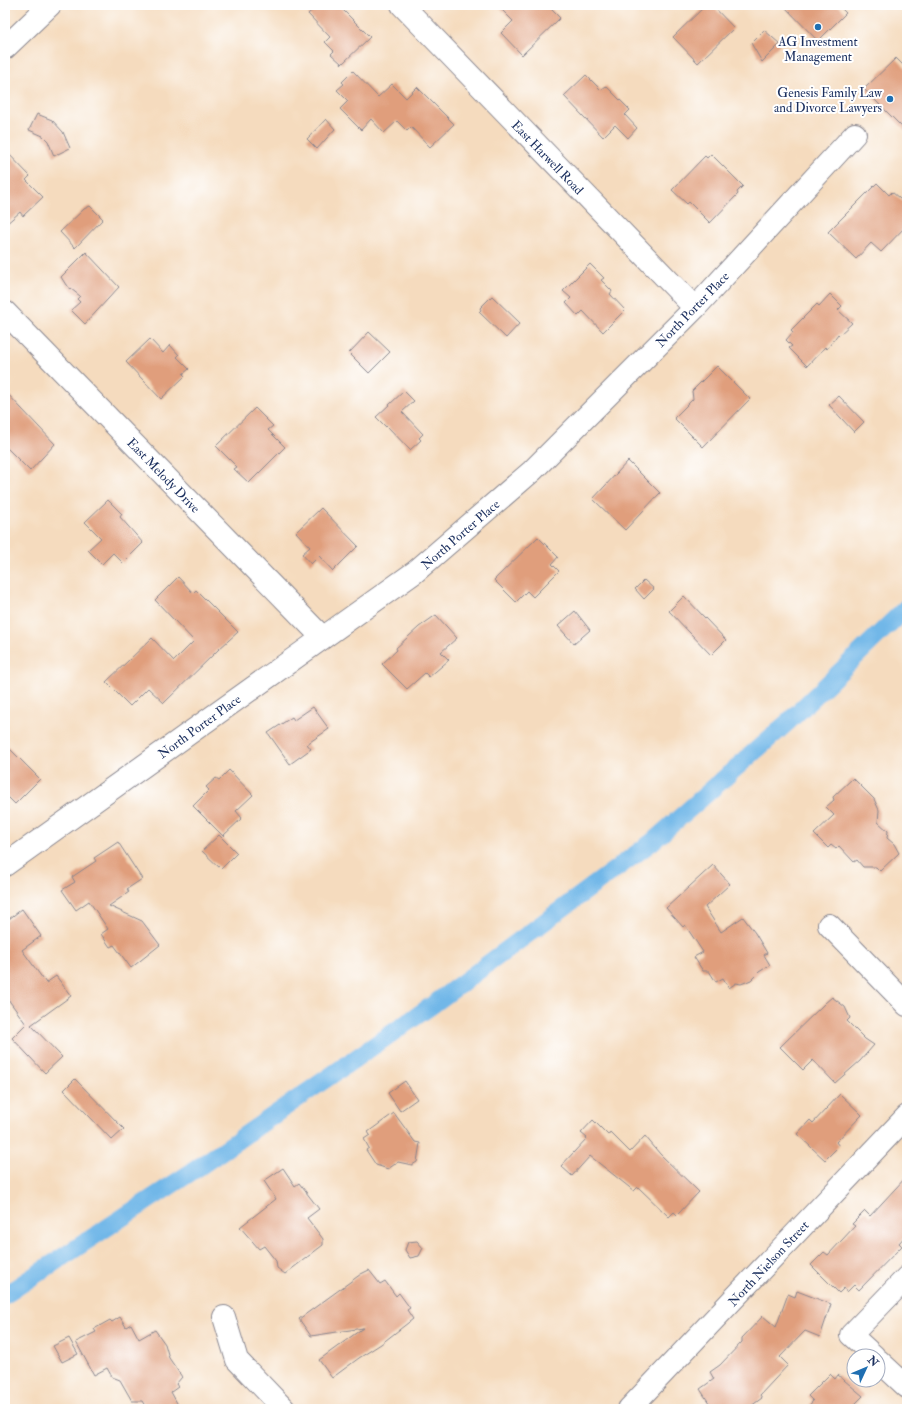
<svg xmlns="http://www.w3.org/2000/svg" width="912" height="1414" viewBox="0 0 912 1414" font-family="'IM FELL Double Pica',serif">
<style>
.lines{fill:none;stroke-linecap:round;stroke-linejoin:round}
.canal{stroke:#71b7e8;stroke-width:18}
.building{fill:#e09e7b}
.minor-casing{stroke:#88858e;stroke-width:24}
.major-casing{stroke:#88858e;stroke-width:24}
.minor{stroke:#fff;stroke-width:22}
.major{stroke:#fff;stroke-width:22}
.poi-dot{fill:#1f6fb2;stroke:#fff;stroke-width:1.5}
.labels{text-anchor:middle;stroke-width:4;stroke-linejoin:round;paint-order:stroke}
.poi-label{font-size:13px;fill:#1b2f5e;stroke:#fff}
.street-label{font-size:13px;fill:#1b2f5e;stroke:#fff}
</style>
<rect width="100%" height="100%" fill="#fff"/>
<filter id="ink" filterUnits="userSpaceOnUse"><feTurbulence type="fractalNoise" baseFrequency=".025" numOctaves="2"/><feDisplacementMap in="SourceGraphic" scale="8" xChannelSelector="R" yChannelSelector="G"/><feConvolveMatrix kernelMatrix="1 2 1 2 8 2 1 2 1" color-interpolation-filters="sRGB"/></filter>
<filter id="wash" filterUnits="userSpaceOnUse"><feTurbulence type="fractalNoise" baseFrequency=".012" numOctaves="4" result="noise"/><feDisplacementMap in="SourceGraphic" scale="16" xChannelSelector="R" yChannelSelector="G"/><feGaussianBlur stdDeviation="0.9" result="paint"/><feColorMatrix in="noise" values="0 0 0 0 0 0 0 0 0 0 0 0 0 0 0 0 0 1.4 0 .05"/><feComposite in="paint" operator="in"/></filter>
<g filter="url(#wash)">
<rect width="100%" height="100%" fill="#f5dbbe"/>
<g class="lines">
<path class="canal" d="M 5,1295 L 199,1167 L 431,1006 L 652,842 L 788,722 L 907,607"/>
</g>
<g id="blocks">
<path class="building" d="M 318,5 L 338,5 L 370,37 L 342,64 L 331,54 L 334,51 L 325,42 L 330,37 L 308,14 Z
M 497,5 L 547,5 L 560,18 L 522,55 L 501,33 L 513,21 Z
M 706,5 L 712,5 L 734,28 L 698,63 L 673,37 Z
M 783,5 L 838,5 L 846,13 L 818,41 Z
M 764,30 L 780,44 L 762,62 L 751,43 Z
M 896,58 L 907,69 L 907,132 L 864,89 Z
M 353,71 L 378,97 L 392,84 L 406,98 L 417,87 L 454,124 L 430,147 L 411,127 L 407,131 L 397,121 L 384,133 L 371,119 L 361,130 L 340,109 L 348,101 L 337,90 L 344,84 L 342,82 Z
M 586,75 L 601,90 L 606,86 L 630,110 L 625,115 L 637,128 L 628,138 L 615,125 L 603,137 L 564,96 Z
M 37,114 L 52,120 L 63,132 L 70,148 L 54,156 L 48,141 L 43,136 L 29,130 Z
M 326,119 L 335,129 L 317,149 L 307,139 Z
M 5,150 L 30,176 L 26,180 L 43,197 L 23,216 L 20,212 L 5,225 Z
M 711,154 L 743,186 L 737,192 L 738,194 L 710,223 L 689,202 L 687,204 L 672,190 L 705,156 L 707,158 Z
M 877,183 L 889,195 L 892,192 L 907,205 L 907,225 L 881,252 L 871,243 L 856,259 L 828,232 Z
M 90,206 L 103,219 L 75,248 L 60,232 L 84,209 Z
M 86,252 L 119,287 L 85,324 L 71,310 L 80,302 L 77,299 L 80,296 L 66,285 L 61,277 Z
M 590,264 L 604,278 L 601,280 L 612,291 L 610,294 L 625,310 L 603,332 L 583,311 L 578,316 L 566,303 L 571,298 L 563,291 Z
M 830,294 L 842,306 L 838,310 L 852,323 L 839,335 L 838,334 L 827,349 L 825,347 L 807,366 L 789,348 L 792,346 L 786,340 L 793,332 L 791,330 L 817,304 L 819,306 Z
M 492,296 L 520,323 L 506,338 L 479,312 L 481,310 L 480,308 Z
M 369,332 L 390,352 L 369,373 L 349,353 Z
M 150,339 L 163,353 L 170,345 L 179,355 L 177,357 L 189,369 L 183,374 L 185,376 L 161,399 L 126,362 Z
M 717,366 L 750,399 L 703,447 L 674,418 L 693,399 L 692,391 Z
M 5,391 L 55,444 L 30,471 L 5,446 Z
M 404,391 L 414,401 L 402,412 L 423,434 L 419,438 L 421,440 L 410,450 L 387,426 L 386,427 L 376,417 Z
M 839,396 L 864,422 L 854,432 L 829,405 Z
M 255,408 L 273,426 L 268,430 L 285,447 L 249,483 L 234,469 L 237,467 L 216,446 Z
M 628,461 L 660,493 L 625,530 L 593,499 Z
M 108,500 L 122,514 L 120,517 L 143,543 L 123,563 L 113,553 L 102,564 L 88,550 L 101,538 L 85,522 Z
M 321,508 L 358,546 L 333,571 L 319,556 L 311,564 L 302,554 L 310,547 L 296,532 Z
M 538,537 L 558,557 L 552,564 L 559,571 L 533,597 L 527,591 L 516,602 L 494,580 Z
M 178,577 L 193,593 L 196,590 L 238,632 L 219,649 L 164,703 L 148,688 L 130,706 L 106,682 L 152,638 L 174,661 L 194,641 L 155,600 Z
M 644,580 L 654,589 L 644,599 L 635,589 Z
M 684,596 L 726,640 L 711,655 L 669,611 Z
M 575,611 L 590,630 L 574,644 L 558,626 Z
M 436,615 L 457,638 L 441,652 L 449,660 L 429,677 L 425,673 L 407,689 L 382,664 L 397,650 L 396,648 L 419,627 Z
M 313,707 L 329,729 L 307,744 L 311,749 L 290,764 L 268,733 L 292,717 L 294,720 Z
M 5,744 L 40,779 L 15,804 L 5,794 Z
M 229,770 L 253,795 L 236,811 L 242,818 L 223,836 L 193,806 L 209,790 L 206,787 L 216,778 L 219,780 Z
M 853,778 L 874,799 L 879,810 L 878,822 L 888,831 L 887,838 L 894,844 L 899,853 L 880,871 L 876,867 L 863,867 L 857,860 L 854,862 L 839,846 L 836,849 L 831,845 L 828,848 L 814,834 L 834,815 L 826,807 L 834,800 L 833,797 Z
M 219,835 L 237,853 L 221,869 L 202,851 Z
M 118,842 L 142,879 L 127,889 L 129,892 L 109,906 L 142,921 L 160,945 L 131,968 L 114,945 L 110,947 L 101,934 L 108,929 L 89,901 L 76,910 L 62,890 L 75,882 L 72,877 L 96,861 L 94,858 Z
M 713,865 L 730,884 L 705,907 L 721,932 L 743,917 L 755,933 L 767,953 L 764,955 L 770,965 L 759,972 L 751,980 L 741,984 L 736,983 L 729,988 L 723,978 L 716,982 L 709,971 L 703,971 L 694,957 L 703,952 L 685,925 L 683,927 L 666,908 Z
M 22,909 L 41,936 L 22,950 L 46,983 L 56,976 L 71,996 L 31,1025 L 62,1057 L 45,1073 L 12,1038 L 26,1024 L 5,995 L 5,922 Z
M 832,997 L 845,1007 L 850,1018 L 847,1021 L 865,1039 L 874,1045 L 860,1061 L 835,1083 L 813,1060 L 803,1070 L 780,1047 L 825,1003 Z
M 75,1079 L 124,1129 L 112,1140 L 64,1090 Z
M 405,1081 L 417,1099 L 400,1111 L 388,1093 Z
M 840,1094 L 862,1115 L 836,1142 L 839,1146 L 825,1160 L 797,1134 L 810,1120 L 813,1123 Z
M 394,1113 L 415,1142 L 420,1143 L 417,1162 L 412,1165 L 398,1162 L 388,1169 L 376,1165 L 366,1150 L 369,1148 L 364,1139 L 370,1135 L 368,1132 Z
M 593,1120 L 608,1135 L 610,1132 L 630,1152 L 645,1136 L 660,1154 L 699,1192 L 677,1215 L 674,1212 L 669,1217 L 638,1187 L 634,1191 L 590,1156 L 572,1176 L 561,1166 L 587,1138 L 581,1133 Z
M 283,1168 L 295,1186 L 299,1183 L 319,1209 L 307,1218 L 323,1239 L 323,1245 L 285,1274 L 277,1268 L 276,1261 L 264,1246 L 259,1249 L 240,1227 L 276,1199 L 264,1181 Z
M 907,1176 L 907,1234 L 899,1243 L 902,1246 L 859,1290 L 854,1285 L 847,1292 L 844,1288 L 839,1293 L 811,1265 L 824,1252 L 828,1255 L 855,1226 L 852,1224 L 865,1211 L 870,1216 Z
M 417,1241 L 423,1248 L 419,1256 L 410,1258 L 405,1250 L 408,1242 Z
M 369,1270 L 380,1284 L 385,1281 L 396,1296 L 399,1293 L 410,1308 L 407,1310 L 413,1319 L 381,1344 L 359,1358 L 332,1378 L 319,1360 L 363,1328 L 311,1336 L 299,1319 L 361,1274 Z
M 797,1291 L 831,1304 L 820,1337 L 805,1331 L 780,1357 L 788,1365 L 760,1395 L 762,1398 L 747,1409 L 713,1409 L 700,1389 L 714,1379 L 710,1372 L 720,1365 L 742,1342 L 742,1338 L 763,1316 L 776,1327 L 788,1294 L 795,1297 Z
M 120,1317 L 126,1327 L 131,1324 L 139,1339 L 155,1330 L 165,1344 L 169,1358 L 182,1377 L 176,1384 L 178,1387 L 171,1392 L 178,1405 L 171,1409 L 147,1409 L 142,1401 L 132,1401 L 120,1380 L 112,1377 L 107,1368 L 94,1375 L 76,1342 L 96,1332 L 94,1329 L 110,1320 L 112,1322 Z
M 69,1338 L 78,1354 L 62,1362 L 53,1346 Z
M 830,1374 L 835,1379 L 838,1375 L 863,1396 L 850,1409 L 806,1409 L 813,1401 L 808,1396 Z"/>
</g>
</g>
<g filter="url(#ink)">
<use href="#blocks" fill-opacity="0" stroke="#88858e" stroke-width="1"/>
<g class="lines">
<g class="minor-casing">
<path id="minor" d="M 402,5 L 695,308
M 5,312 L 323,638
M 5,865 L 415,572 L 532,471 L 695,308 L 855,134
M 829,925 L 907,1005
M 224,1317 L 237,1360 L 284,1409
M 874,1356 L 851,1335 L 907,1277
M 878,1360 L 907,1387
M 629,1409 L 907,1116"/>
</g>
<g class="major-casing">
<path id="major" d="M 5,48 L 50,5"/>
</g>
<use href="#minor" class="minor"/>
<use href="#major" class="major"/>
</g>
</g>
<g class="poi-dot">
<circle cx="818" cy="27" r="4"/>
<circle cx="890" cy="99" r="4"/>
</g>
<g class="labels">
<g class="poi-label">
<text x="818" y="46">AG Investment<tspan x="818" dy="15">Management</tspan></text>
<text x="882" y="97" text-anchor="end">Genesis Family Law<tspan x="882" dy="15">and Divorce Lawyers</tspan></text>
</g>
<g class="street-label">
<text transform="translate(548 157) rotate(46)" y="5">East Harwell Road</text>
<text transform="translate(692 309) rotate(-46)" y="5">North Porter Place</text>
<text transform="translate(164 475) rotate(46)" y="5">East Melody Drive</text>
<text transform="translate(460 534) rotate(-41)" y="5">North Porter Place</text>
<text transform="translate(199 726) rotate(-36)" y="5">North Porter Place</text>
<text transform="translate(768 1263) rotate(-47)" y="5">North Nielson Street</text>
</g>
</g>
<rect width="912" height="1414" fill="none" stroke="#fff" stroke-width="20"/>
<g transform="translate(866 1368) rotate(46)"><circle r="19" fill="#ffffff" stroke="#a4acbf"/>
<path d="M0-3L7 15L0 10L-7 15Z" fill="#1f6fb2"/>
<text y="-6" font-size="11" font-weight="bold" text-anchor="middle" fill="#1b2f5e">N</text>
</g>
</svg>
